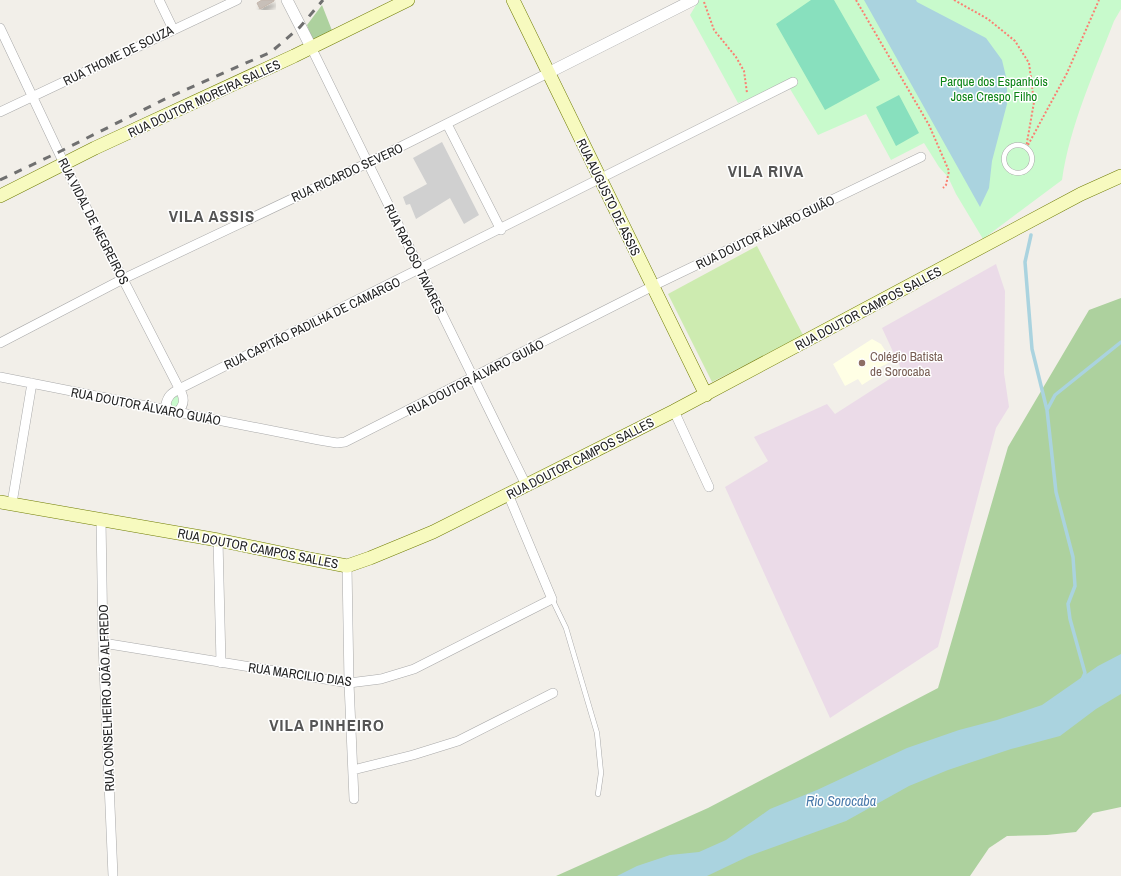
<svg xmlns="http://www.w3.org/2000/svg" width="1121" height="876" viewBox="0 0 1121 876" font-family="'Archivo Narrow',sans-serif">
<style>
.industrial{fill:#ebdbe8}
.education{fill:#ffffe5}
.religious{fill:#d0d0d0}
.grass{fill:#cdebb0}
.forest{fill:#add19e}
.park{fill:#c8facc}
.pitch{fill:#88e0be}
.water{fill:#aad3df}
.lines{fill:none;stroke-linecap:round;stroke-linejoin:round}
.stream{stroke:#aad3df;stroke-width:3.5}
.building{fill:#c7bfb8;stroke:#c4b6ab;filter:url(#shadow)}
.service-casing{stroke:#a9a9a9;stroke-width:5.5}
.minor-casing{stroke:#a9a9a9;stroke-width:10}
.tertiary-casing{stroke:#a9a9a9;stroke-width:12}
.secondary-casing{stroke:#707d05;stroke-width:14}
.path{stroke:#fa8072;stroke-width:2;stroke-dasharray:2 2;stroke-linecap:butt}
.service{stroke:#fff;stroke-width:4.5}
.minor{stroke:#fff;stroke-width:9}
.tertiary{stroke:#fff;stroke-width:11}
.secondary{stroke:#f7fabf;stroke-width:13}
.rail{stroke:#707070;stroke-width:3;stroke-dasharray:8 8;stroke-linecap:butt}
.education-dot{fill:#8d6e63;stroke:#fff;stroke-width:1.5}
.labels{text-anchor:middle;stroke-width:3;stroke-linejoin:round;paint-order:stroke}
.street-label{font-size:13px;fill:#222;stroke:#fff}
.park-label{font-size:13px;fill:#0c8416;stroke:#fff}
.education-label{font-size:13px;fill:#785e54;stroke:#fff;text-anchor:start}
.water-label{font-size:14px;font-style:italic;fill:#4a7aab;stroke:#fff}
.district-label{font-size:17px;font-weight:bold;letter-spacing:1px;fill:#555;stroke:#fff}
</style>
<defs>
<filter id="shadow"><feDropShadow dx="2.5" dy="4.5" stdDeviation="2" flood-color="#0004"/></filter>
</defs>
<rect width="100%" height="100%" fill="#f2efe9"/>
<path class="industrial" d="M 996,264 L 1005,291 L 1004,373 L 1009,407 L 996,428 L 938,647 L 830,718 L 725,487 L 768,461 L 754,437 L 827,404 L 835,414 L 902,371 L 882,328 Z"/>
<path class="education" d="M 872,339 L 881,344 L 892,361 L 869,373 L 873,378 L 862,385 L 858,379 L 845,386 L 833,364 Z"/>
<path class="religious" d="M 442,142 L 479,215 L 464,224 L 450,198 L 416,219 L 410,204 L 406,205 L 403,197 L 427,184 L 413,158 Z"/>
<path class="grass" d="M 757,246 L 803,335 L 712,382 L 668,294 Z"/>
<path class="forest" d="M 322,5 L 333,33 L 312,39 L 307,25 Z
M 1121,298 L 1121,807 L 1093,813 L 1076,832 L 1047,835 L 1007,836 L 989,848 L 970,876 L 556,876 L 708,808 L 938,688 L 1008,447 L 1089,310 Z"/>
<path class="park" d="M 699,0 L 1121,0 L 1121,9 L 1114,21 C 1094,73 1070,125 1062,180 L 983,239 L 956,194 L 948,177 L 939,167 L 924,143 L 891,160 L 866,114 L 818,135 L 787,84 L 738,103 L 690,15 Z
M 177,395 L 181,399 L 177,408 L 171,407 L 169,399 Z"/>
<path class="pitch" d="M 811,0 L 834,0 L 880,80 L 825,110 L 776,24 Z
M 899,95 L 919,133 L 896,146 L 876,107 Z"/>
<path class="water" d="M 864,0 L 916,0 L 917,2 L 986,38 L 1002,60 L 1007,81 L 1007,104 L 992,161 L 989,188 L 980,207 Z
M 1121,654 L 1121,694 L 1096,709 L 1060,736 L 1011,749 L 948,770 L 909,786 L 846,821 L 749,856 L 707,876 L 617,876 L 637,866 L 670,855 L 699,852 L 726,840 L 770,809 L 817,790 L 907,748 L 959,730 L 997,720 L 1042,705 L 1098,666 Z"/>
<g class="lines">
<path class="stream" d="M 1031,235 L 1025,262 L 1032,349 L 1047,410 L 1056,492 L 1073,557 L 1075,586 L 1068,604 L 1070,619 L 1085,673 L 1082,680
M 1047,410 L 1055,395 L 1121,342"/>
</g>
<path class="building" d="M 262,0 L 274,0 L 274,1 L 260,9 L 257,3 Z"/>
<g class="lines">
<g class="service-casing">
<path id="service" d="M1004 159a14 14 0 1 1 28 0a14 14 0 1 1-28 0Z
M 552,599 L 566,628 L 597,733 L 601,773 L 598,794"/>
</g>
<g class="minor-casing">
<path id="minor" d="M 159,0 L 173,29
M 0,28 L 69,174 L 182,394 C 185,402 183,407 177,412
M 311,47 L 526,485
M 0,112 L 237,0
M 447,124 L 501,230
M 0,343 L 123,279 L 376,159 L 548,73
M 0,377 L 319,440 L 337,443 L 345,442 L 659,283 L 921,157
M 169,411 L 166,404 C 168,395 172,393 179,389 L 793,82
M 674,411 L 709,487
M 12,503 L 32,383
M 101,519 L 103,643 L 113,876
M 218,540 L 221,663
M 347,566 L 349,683 L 354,799
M 103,643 L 349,683 L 381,679 L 414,669 L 552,599 L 508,494
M 353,770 L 413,755 L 458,741 L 553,693"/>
</g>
<g class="tertiary-casing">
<path id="tertiary" d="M 287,0 L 311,47
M 548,73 L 693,0"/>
</g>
<g class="secondary-casing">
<path id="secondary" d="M 513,0 L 706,395
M 0,196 L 95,148 L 294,56 L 408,0
M 0,502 L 218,540 L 305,558 L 347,566 L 370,558 L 433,532 L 674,411 L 1081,194 L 1121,176"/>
</g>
<path class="path" d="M 856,0 L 929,125 L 949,171 L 946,185 L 943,188
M 954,0 L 988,19 L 1015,41 L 1029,63 L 1034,102 L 1026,148
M 704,2 L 714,30 L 736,57 L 744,71 L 747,93
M 1028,145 L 1067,73 L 1099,0"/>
<use href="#service" class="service"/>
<use href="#minor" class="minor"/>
<use href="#tertiary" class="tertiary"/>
<use href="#secondary" class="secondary"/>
<path class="rail" d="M 0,180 L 59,152 L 167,98 L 271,52 L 300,27 L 323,0"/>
</g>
<circle class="education-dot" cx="862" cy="363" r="4"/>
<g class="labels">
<g class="street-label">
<text transform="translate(118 55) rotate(-26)" y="5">RUA THOME DE SOUZA</text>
<text transform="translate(204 98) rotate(-25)" y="5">RUA DOUTOR MOREIRA SALLES</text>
<text transform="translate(347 172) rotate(-25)" y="5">RUA RICARDO SEVERO</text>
<text transform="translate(609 197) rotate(64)" y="5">RUA AUGUSTO DE ASSIS</text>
<text transform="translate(94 221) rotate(63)" y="5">RUA VIDAL DE NEGREIROS</text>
<text transform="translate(765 232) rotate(-26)" y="5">RUA DOUTOR ÁLVARO GUIÃO</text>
<text transform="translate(415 259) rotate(64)" y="5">RUA RAPOSO TAVARES</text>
<text transform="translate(868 308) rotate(-28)" y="5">RUA DOUTOR CAMPOS SALLES</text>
<text transform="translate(312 323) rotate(-26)" y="5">RUA CAPITÃO PADILHA DE CAMARGO</text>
<text transform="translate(475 377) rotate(-27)" y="5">RUA DOUTOR ÁLVARO GUIÃO</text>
<text transform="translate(146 406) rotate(11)" y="5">RUA DOUTOR ÁLVARO GUIÃO</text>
<text transform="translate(580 458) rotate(-27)" y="5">RUA DOUTOR CAMPOS SALLES</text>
<text transform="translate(258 548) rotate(11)" y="5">RUA DOUTOR CAMPOS SALLES</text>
<text transform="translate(300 674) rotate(8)" y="5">RUA MARCILIO DIAS</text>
<text transform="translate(106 698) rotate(-92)" y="5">RUA CONSELHEIRO JOÃO ALFREDO</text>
</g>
<g class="park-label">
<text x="994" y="86">Parque dos Espanhóis<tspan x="994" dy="15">Jose Crespo Filho</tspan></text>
</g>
<g class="education-label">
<text x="870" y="361">Colégio Batista<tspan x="870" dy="15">de Sorocaba</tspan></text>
</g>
<g class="water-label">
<text x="841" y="806">Rio Sorocaba</text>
</g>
<g class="district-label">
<text x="766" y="177">VILA RIVA</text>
<text x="212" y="222">VILA ASSIS</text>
<text x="327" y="731">VILA PINHEIRO</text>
</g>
</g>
</svg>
